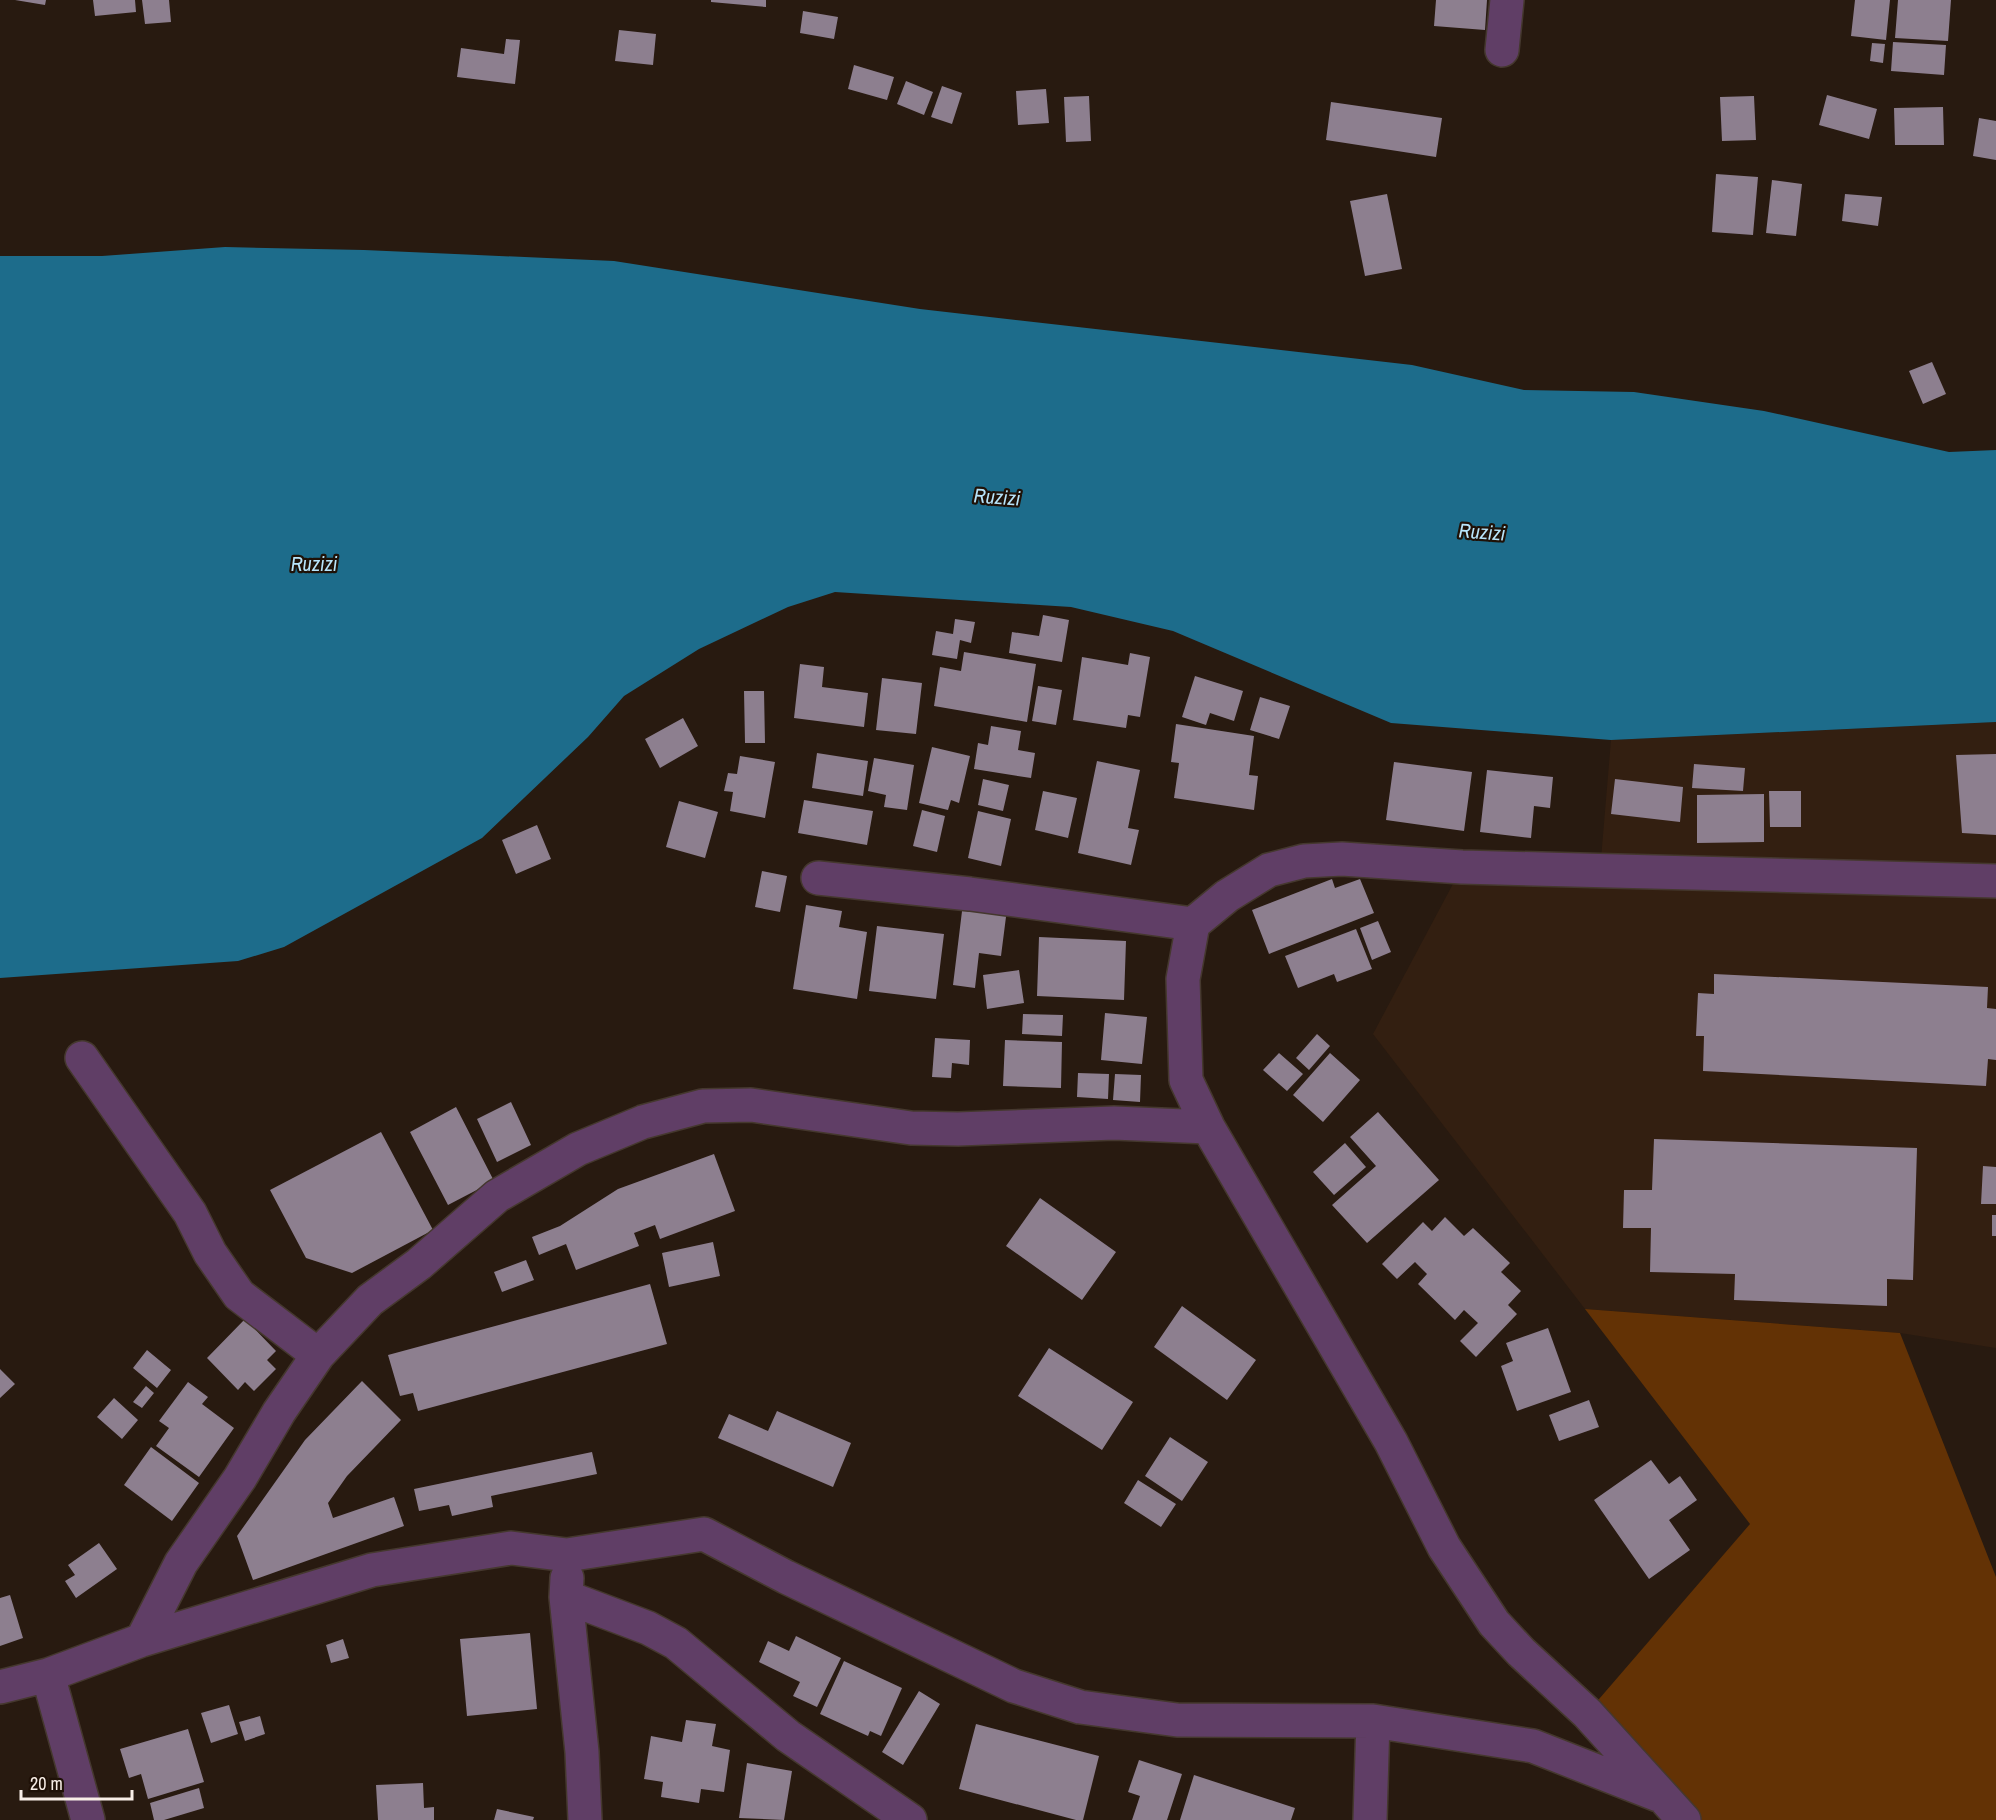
<svg xmlns="http://www.w3.org/2000/svg" width="1996" height="1820" viewBox="0 0 1996 1820" font-family="'Archivo Narrow',sans-serif">
<style>
.built{fill:#331f11}
.forest{fill:#633205}
.water{fill:#1d6c8b}
.building{fill:#8d7f8f}
.lines{fill:none;stroke-linecap:round;stroke-linejoin:round}
.minor-casing{stroke:#45382e;stroke-width:36}
.minor{stroke:#603e66;stroke-width:33}
.labels{text-anchor:middle;stroke-width:4.5;stroke-linejoin:round;paint-order:stroke}
.water-label{font-size:20px;font-style:italic;fill:#b8e5fb;stroke:#1f1107}
</style>
<rect width="100%" height="100%" fill="#281a10"/>
<path class="built" d="M 1996,722 L 1996,1348 L 1900,1333 L 1585,1309 L 1373,1034 L 1462,867 L 1600,871 L 1611,740 Z"/>
<path class="forest" d="M 1585,1309 L 1900,1333 L 1996,1577 L 1996,1820 L 1684,1820 L 1587,1713 L 1750,1524 Z"/>
<path class="water" d="M 225,247 L 364,250 L 614,261 L 920,309 L 1412,365 L 1524,390 L 1634,392 L 1764,411 L 1949,452 L 1996,450 L 1996,722 L 1611,740 L 1391,723 L 1173,631 L 1071,607 L 835,592 L 788,607 L 699,649 L 624,696 L 588,737 L 482,838 L 284,947 L 238,961 L 0,978 L 0,256 L 102,256 Z"/>
<path class="building" d="M 15,0 L 46,0 L 45,5 Z
M 93,0 L 135,0 L 136,12 L 95,16 Z
M 142,0 L 169,0 L 171,22 L 145,24 Z
M 711,0 L 766,0 L 766,7 L 711,2 Z
M 1436,0 L 1487,0 L 1485,30 L 1434,26 Z
M 1855,0 L 1890,0 L 1886,40 L 1851,36 Z
M 1898,0 L 1951,0 L 1948,41 L 1895,38 Z
M 803,11 L 838,17 L 834,39 L 800,33 Z
M 619,30 L 656,34 L 653,65 L 615,61 Z
M 506,39 L 520,40 L 515,84 L 457,77 L 461,48 L 504,54 Z
M 1893,42 L 1946,45 L 1944,75 L 1891,71 Z
M 1872,43 L 1885,44 L 1883,63 L 1870,61 Z
M 854,65 L 894,77 L 887,100 L 848,89 Z
M 906,81 L 933,92 L 924,115 L 897,104 Z
M 942,86 L 962,93 L 952,124 L 931,117 Z
M 1046,89 L 1049,123 L 1018,125 L 1016,91 Z
M 1827,95 L 1877,109 L 1869,139 L 1819,125 Z
M 1089,96 L 1091,141 L 1066,142 L 1064,97 Z
M 1754,96 L 1756,140 L 1722,141 L 1720,97 Z
M 1331,102 L 1442,118 L 1436,157 L 1326,140 Z
M 1943,107 L 1944,145 L 1895,145 L 1894,108 Z
M 1979,118 L 1996,121 L 1996,160 L 1973,156 Z
M 1716,174 L 1758,177 L 1753,235 L 1712,232 Z
M 1772,180 L 1802,184 L 1796,236 L 1766,233 Z
M 1387,194 L 1402,269 L 1365,276 L 1350,201 Z
M 1845,194 L 1882,197 L 1878,226 L 1842,221 Z
M 1932,362 L 1946,394 L 1923,404 L 1909,371 Z
M 1043,615 L 1069,620 L 1062,662 L 1009,653 L 1012,632 L 1039,636 Z
M 955,619 L 975,622 L 971,643 L 960,640 L 957,659 L 932,655 L 936,631 L 953,634 Z
M 964,652 L 1036,664 L 1027,722 L 934,706 L 940,667 L 961,671 Z
M 1130,653 L 1150,657 L 1140,717 L 1128,715 L 1126,728 L 1073,720 L 1082,657 L 1128,665 Z
M 800,664 L 824,667 L 822,687 L 868,693 L 864,727 L 794,718 Z
M 1195,676 L 1243,691 L 1234,721 L 1210,713 L 1206,725 L 1182,717 Z
M 882,678 L 922,683 L 916,734 L 876,730 Z
M 1038,686 L 1062,690 L 1056,725 L 1032,721 Z
M 744,691 L 764,691 L 765,743 L 745,743 Z
M 1260,697 L 1290,706 L 1279,739 L 1250,730 Z
M 683,718 L 698,746 L 660,768 L 645,739 Z
M 1176,724 L 1254,736 L 1249,775 L 1258,776 L 1254,810 L 1174,798 L 1179,763 L 1171,762 Z
M 991,726 L 1021,731 L 1018,750 L 1035,753 L 1031,778 L 974,769 L 978,743 L 988,745 Z
M 932,747 L 970,756 L 959,803 L 951,800 L 948,810 L 919,803 Z
M 817,753 L 868,761 L 863,796 L 812,788 Z
M 1996,754 L 1996,835 L 1962,833 L 1956,755 Z
M 740,756 L 775,762 L 765,818 L 730,811 L 733,792 L 724,791 L 728,773 L 737,774 Z
M 874,758 L 914,765 L 907,810 L 884,807 L 886,795 L 868,791 Z
M 1097,761 L 1140,770 L 1128,828 L 1139,830 L 1131,865 L 1078,853 Z
M 1394,762 L 1472,772 L 1464,831 L 1386,820 Z
M 1694,764 L 1745,768 L 1743,791 L 1692,788 Z
M 1487,770 L 1553,777 L 1550,808 L 1534,806 L 1531,838 L 1480,832 Z
M 983,779 L 1009,785 L 1003,811 L 978,805 Z
M 1615,779 L 1683,787 L 1680,822 L 1611,814 Z
M 1043,791 L 1077,798 L 1068,838 L 1035,830 Z
M 1769,791 L 1801,791 L 1801,827 L 1770,827 Z
M 1764,794 L 1764,842 L 1697,843 L 1697,795 Z
M 804,800 L 873,811 L 867,845 L 798,833 Z
M 679,801 L 718,812 L 705,858 L 666,847 Z
M 922,810 L 945,816 L 937,852 L 913,846 Z
M 978,811 L 1011,819 L 1001,866 L 968,858 Z
M 537,825 L 551,859 L 516,874 L 502,840 Z
M 762,871 L 787,876 L 780,912 L 755,907 Z
M 1332,879 L 1335,888 L 1360,879 L 1374,913 L 1269,954 L 1252,910 Z
M 963,903 L 1007,909 L 1001,956 L 979,953 L 975,988 L 953,985 Z
M 806,905 L 842,911 L 839,927 L 867,932 L 857,999 L 793,989 Z
M 1378,921 L 1391,952 L 1372,960 L 1360,928 Z
M 877,926 L 944,934 L 936,999 L 869,991 Z
M 1356,929 L 1372,969 L 1337,982 L 1334,974 L 1298,988 L 1285,956 Z
M 1039,937 L 1126,941 L 1124,1000 L 1037,996 Z
M 1019,970 L 1024,1003 L 987,1009 L 983,975 Z
M 1714,974 L 1988,987 L 1987,1008 L 1996,1009 L 1996,1060 L 1988,1059 L 1986,1086 L 1703,1071 L 1704,1036 L 1696,1036 L 1698,993 L 1714,994 Z
M 1105,1013 L 1147,1017 L 1142,1064 L 1101,1060 Z
M 1023,1014 L 1063,1015 L 1062,1036 L 1022,1034 Z
M 1317,1034 L 1330,1046 L 1309,1070 L 1296,1058 Z
M 935,1038 L 970,1040 L 969,1065 L 952,1063 L 951,1078 L 932,1077 Z
M 1005,1040 L 1062,1042 L 1061,1088 L 1003,1086 Z
M 1279,1053 L 1303,1074 L 1287,1091 L 1263,1070 Z
M 1330,1053 L 1360,1080 L 1323,1122 L 1293,1095 Z
M 1078,1073 L 1109,1074 L 1108,1099 L 1077,1097 Z
M 1115,1074 L 1141,1075 L 1140,1102 L 1113,1100 Z
M 511,1102 L 531,1145 L 497,1162 L 477,1119 Z
M 456,1107 L 494,1181 L 448,1205 L 410,1132 Z
M 1378,1112 L 1439,1180 L 1367,1243 L 1332,1205 L 1376,1166 L 1350,1137 Z
M 381,1132 L 433,1230 L 352,1273 L 306,1258 L 270,1190 Z
M 1654,1139 L 1917,1148 L 1913,1280 L 1887,1279 L 1887,1306 L 1734,1300 L 1735,1274 L 1650,1272 L 1651,1228 L 1623,1228 L 1624,1190 L 1652,1190 Z
M 1345,1143 L 1366,1167 L 1334,1195 L 1313,1172 Z
M 714,1154 L 735,1211 L 660,1239 L 655,1225 L 634,1233 L 639,1246 L 576,1270 L 566,1244 L 539,1255 L 532,1237 L 560,1226 L 618,1189 Z
M 1983,1166 L 1996,1167 L 1996,1204 L 1981,1204 Z
M 1040,1198 L 1116,1252 L 1082,1300 L 1006,1246 Z
M 1992,1215 L 1996,1215 L 1996,1236 L 1992,1236 Z
M 1445,1217 L 1464,1236 L 1473,1228 L 1510,1263 L 1501,1272 L 1521,1291 L 1508,1305 L 1517,1314 L 1476,1357 L 1460,1341 L 1478,1323 L 1464,1310 L 1455,1320 L 1418,1284 L 1427,1274 L 1415,1262 L 1397,1279 L 1382,1264 L 1423,1222 L 1432,1231 Z
M 713,1242 L 720,1276 L 669,1287 L 662,1253 Z
M 526,1260 L 534,1280 L 502,1292 L 494,1272 Z
M 650,1284 L 667,1344 L 418,1411 L 413,1393 L 400,1396 L 388,1355 Z
M 1182,1306 L 1256,1360 L 1227,1400 L 1154,1347 Z
M 245,1319 L 276,1351 L 267,1360 L 276,1369 L 254,1391 L 245,1382 L 238,1390 L 207,1358 Z
M 1548,1328 L 1571,1392 L 1517,1411 L 1501,1366 L 1513,1361 L 1506,1343 Z
M 1049,1348 L 1133,1402 L 1102,1450 L 1018,1396 Z
M 147,1350 L 171,1370 L 157,1388 L 133,1368 Z
M 0,1369 L 15,1384 L 0,1398 Z
M 362,1381 L 401,1420 L 347,1476 L 328,1503 L 333,1518 L 394,1497 L 404,1526 L 253,1580 L 237,1536 L 305,1440 Z
M 188,1382 L 208,1397 L 202,1404 L 234,1428 L 199,1477 L 156,1446 L 169,1428 L 159,1421 Z
M 146,1386 L 154,1393 L 142,1408 L 133,1402 Z
M 114,1398 L 138,1420 L 122,1439 L 97,1417 Z
M 1589,1400 L 1599,1427 L 1559,1441 L 1549,1415 Z
M 777,1411 L 851,1443 L 833,1487 L 718,1438 L 729,1414 L 768,1431 Z
M 1170,1437 L 1208,1462 L 1182,1501 L 1145,1476 Z
M 151,1447 L 199,1483 L 172,1521 L 124,1485 Z
M 592,1452 L 597,1474 L 491,1496 L 493,1507 L 452,1516 L 449,1505 L 419,1511 L 414,1489 Z
M 1651,1460 L 1669,1484 L 1680,1476 L 1697,1500 L 1669,1520 L 1690,1550 L 1649,1579 L 1594,1500 Z
M 1138,1480 L 1176,1504 L 1161,1527 L 1124,1503 Z
M 99,1543 L 117,1569 L 76,1598 L 65,1581 L 75,1575 L 68,1565 Z
M 10,1595 L 23,1638 L 0,1646 L 0,1598 Z
M 530,1633 L 537,1709 L 467,1716 L 460,1639 Z
M 796,1636 L 841,1658 L 817,1707 L 793,1696 L 800,1682 L 759,1662 L 768,1641 L 789,1651 Z
M 343,1639 L 349,1658 L 331,1663 L 326,1645 Z
M 844,1661 L 902,1688 L 881,1736 L 870,1731 L 868,1736 L 820,1714 Z
M 919,1691 L 940,1704 L 903,1765 L 882,1752 Z
M 229,1705 L 238,1734 L 211,1743 L 201,1713 Z
M 260,1716 L 265,1734 L 245,1741 L 239,1722 Z
M 686,1720 L 716,1724 L 712,1746 L 730,1750 L 724,1792 L 701,1789 L 699,1803 L 661,1797 L 663,1782 L 644,1779 L 651,1736 L 682,1742 Z
M 976,1724 L 1099,1756 L 1083,1820 L 1076,1820 L 959,1789 Z
M 188,1729 L 204,1782 L 148,1799 L 141,1774 L 129,1778 L 120,1749 Z
M 1139,1760 L 1182,1774 L 1167,1820 L 1132,1820 L 1140,1796 L 1128,1792 Z
M 747,1763 L 792,1771 L 784,1820 L 739,1818 Z
M 1194,1775 L 1295,1808 L 1291,1820 L 1180,1820 Z
M 423,1783 L 424,1808 L 434,1807 L 434,1820 L 378,1820 L 376,1785 Z
M 199,1788 L 204,1808 L 164,1820 L 154,1820 L 150,1803 Z
M 497,1809 L 534,1817 L 533,1820 L 494,1820 Z"/>
<g class="lines">
<g class="minor-casing">
<path id="minor" d="M 1502,50 L 1507,0
M 818,878 L 970,894 L 1193,924
M 82,1058 L 190,1213 L 210,1253 L 239,1295 L 318,1355
M 567,1578 L 566,1597 L 582,1752 L 585,1820
M 566,1597 L 648,1628 L 676,1643 L 788,1736 L 910,1820
M 142,1640 L 181,1563 L 240,1478 L 279,1412 L 318,1355 L 370,1300 L 419,1264 L 497,1196 L 578,1149 L 643,1122 L 703,1106 L 751,1105 L 911,1128 L 958,1129 L 1114,1123 L 1208,1127
M 48,1675 L 88,1820
M 0,1687 L 48,1675 L 142,1640 L 372,1570 L 511,1548 L 567,1555 L 704,1534 L 786,1577 L 1014,1686 L 1080,1707 L 1177,1720 L 1373,1721 L 1533,1746 L 1658,1795
M 1370,1820 L 1373,1721
M 1684,1820 L 1587,1713 L 1521,1652 L 1494,1623 L 1444,1547 L 1391,1442 L 1208,1127 L 1186,1080 L 1183,979 L 1193,924 L 1227,896 L 1269,870 L 1304,861 L 1342,859 L 1462,867 L 1996,881"/>
</g>
<use href="#minor" class="minor"/>
</g>
<g class="labels">
<g class="water-label">
<text transform="translate(997 497) rotate(4)" y="7">Ruzizi</text>
<text transform="translate(1482 532) rotate(4)" y="7">Ruzizi</text>
<text x="314" y="571">Ruzizi</text>
</g>
</g>
<path d="M21 1790v9h111v-9" fill="none" stroke="#f8eee7" stroke-width="3"/>
<text x="30" y="1790" font-size="18" fill="#f8eee7" stroke="#1f1107" stroke-width="4.5" paint-order="stroke">20 m</text>
</svg>
